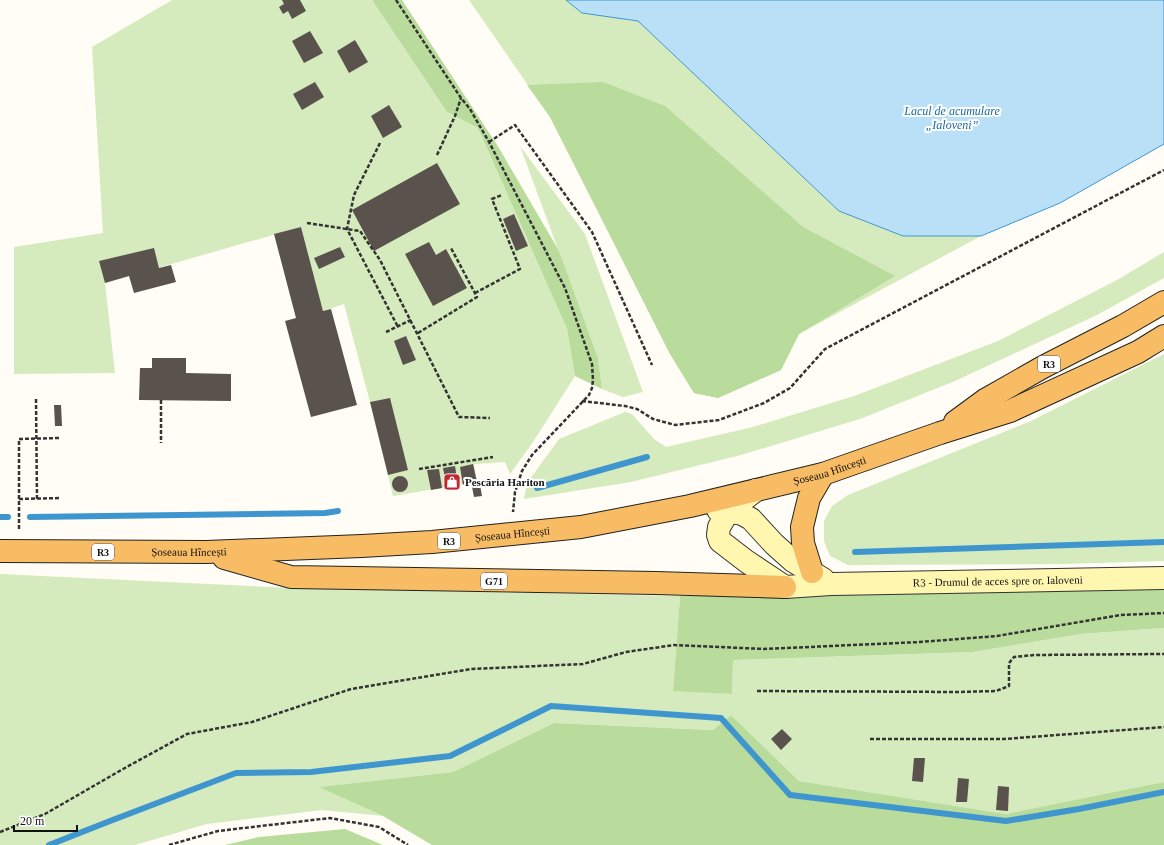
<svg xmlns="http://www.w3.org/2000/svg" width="1164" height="845" viewBox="0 0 1164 845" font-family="Georgia,serif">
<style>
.green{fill:#d5ebbd}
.forest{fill:#b9dc9c}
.water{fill:#b9e0f7;stroke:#3f96cf}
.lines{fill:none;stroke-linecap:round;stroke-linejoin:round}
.stream{stroke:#3f96cf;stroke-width:6}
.building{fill:#5a524d}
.secondary-casing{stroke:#333;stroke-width:24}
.trunk-casing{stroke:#222;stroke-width:24}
.path{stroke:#333;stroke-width:2.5;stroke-dasharray:4 2;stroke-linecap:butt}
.secondary{stroke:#fff6b0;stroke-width:22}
.trunk{stroke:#f7bc64;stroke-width:22}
.labels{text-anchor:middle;stroke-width:4;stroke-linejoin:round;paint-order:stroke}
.shield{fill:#fff;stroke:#585858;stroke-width:1}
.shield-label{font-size:10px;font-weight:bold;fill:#111}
.street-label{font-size:11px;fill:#111;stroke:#fff}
.poi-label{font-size:11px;font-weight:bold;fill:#111;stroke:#fff;text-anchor:start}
.water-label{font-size:12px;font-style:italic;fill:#1768a6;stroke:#fff}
</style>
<rect width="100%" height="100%" fill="#fffdf5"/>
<path class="green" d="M 172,0 L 372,0 L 447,112 L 478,128 L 567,329 L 575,376 L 533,442 L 510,474 L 505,462 L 474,464 L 477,482 L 393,496 L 370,402 L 344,304 L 323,311 L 301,227 L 105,283 L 115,373 L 14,374 L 14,247 L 103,233 L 92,47 Z
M 469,0 L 566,0 L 582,13 L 638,21 L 839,211 L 903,236 L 981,236 L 799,334 L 781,370 L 718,398 L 694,393 L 670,354 L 550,117 Z
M 520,146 L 585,234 L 643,392 L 623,397 L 602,389 L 598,358 Z
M 1164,252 L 1164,278 L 1097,315 L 955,381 L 860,419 L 741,455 L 631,482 L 524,499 L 527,483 L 559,439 L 625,412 L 632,414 L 654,439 L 666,447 L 753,427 L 854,396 L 998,341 L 1117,280 Z
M 1164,354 L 1164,561 L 1065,564 L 848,565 L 830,556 L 824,541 L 824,521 L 832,506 L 848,495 L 1031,421 Z
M 0,574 L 293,588 L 680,596 L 673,690 L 732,694 L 733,660 L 973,652 L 1081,634 L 1164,628 L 1164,782 L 1058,805 L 1006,814 L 799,781 L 731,715 L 714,730 L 554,723 L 453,772 L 320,787 L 383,816 L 322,810 L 207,824 L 135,845 L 0,845 Z"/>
<path class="forest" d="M 372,0 L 402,0 L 499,148 L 559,251 L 598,358 L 602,389 L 575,376 L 567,329 L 478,128 L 447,112 Z
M 603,82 L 665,106 L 803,227 L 895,276 L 799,334 L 781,370 L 718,398 L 694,393 L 670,354 L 550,117 L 527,85 Z
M 1164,589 L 1164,628 L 1081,634 L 973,652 L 733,660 L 732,694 L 673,691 L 680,596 Z
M 731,715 L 799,781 L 1006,814 L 1164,782 L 1164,845 L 432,845 L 383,816 L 319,787 L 453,772 L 554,723 L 713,730 Z
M 345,829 L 383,845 L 225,845 L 259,837 Z"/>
<path class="water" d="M 566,0 L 1164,0 L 1164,144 L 1060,203 L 981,236 L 903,236 L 839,211 L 638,21 L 582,13 Z"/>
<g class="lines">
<path class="stream" d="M 537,488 L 647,457
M 0,517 L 8,517
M 30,517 L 325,513 L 338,511
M 855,552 L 1164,542
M 49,845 L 110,821 L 236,773 L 311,772 L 450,756 L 551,706 L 721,718 L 790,795 L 1006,821 L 1079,809 L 1164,792"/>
</g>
<path class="building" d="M 282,0 L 300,0 L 306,11 L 292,19 L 288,11 L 283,14 L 279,7 L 284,4 Z
M 310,31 L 323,53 L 304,63 L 292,41 Z
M 355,40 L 368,62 L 349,73 L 337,51 Z
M 315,82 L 324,97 L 302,110 L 293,94 Z
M 389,105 L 402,127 L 383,138 L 371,116 Z
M 437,163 L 460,204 L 374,251 L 352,210 Z
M 514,214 L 528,246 L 516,251 L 503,219 Z
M 301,227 L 323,311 L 331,309 L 357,405 L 311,417 L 285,321 L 296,318 L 274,234 Z
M 429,242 L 436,255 L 446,249 L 467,288 L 433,306 L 405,254 Z
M 340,247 L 345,257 L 319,269 L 314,258 Z
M 154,248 L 159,268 L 171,265 L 176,282 L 134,293 L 129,276 L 105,283 L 99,261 Z
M 406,336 L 416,360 L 403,365 L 394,341 Z
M 152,358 L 186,358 L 186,373 L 231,374 L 231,401 L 139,400 L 140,368 L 152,368 Z
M 390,398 L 408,470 L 388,475 L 370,402 Z
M 54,405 L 61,405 L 62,426 L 55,426 Z
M 473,464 L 477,482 L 463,485 L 460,467 Z
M 455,466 L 458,485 L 447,487 L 443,468 Z
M 439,469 L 442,488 L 431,490 L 427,470 Z
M392 484a8 8 0 1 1 16 0a8 8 0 1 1-16 0Z
M 480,485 L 482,496 L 474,497 L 472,487 Z
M 782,729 L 792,739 L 781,750 L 771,739 Z
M 914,758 L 925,758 L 923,782 L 912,781 Z
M 958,778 L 969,779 L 967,802 L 956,802 Z
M 998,786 L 1009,787 L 1008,811 L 996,810 Z"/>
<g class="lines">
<g class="secondary-casing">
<g id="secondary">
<path id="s1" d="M 756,490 L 728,512 L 719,527 L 718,535 L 720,541 L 746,561 L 785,587 L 831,584 L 1164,578"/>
<path d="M 718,510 L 742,514 L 751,519 L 774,544 L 793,561 L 823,579"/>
</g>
</g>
<g class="trunk-casing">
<g id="trunk">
<path d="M 955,422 L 985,400 L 1043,367 L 1123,326 L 1164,302"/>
<path id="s2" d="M 0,551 L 206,552 L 362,546 L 432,542 L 581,527 L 690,506 L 823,474 L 940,433 L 1010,411 L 1138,352 L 1164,336"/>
<path d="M 224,558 L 291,577 L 656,583 L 785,587"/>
<path d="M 812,572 L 803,543 L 802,527 L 809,498 L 823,474"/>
</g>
</g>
<path class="path" d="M 396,0 L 461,98 L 470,109 L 489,142 L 565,288 L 592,364 L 593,380 L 592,388 L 589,395 L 532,455 L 522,471 L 515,492 L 513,512
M 489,142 L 515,125 L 592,232 L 652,365
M 380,143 L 354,195 L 347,229 L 398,327
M 437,155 L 455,116 L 461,98
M 307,223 L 360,231 L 380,260 L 459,417 L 490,418
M 475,293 L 520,269 L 492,199 L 502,195
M 386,332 L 411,320
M 418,333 L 477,297 L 451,248
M 36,399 L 37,499
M 161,400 L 161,443
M 582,401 L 625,406 L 637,409 L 653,419 L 675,425 L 719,420 L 764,403 L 790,388 L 825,349 L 1164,170
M 419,469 L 493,457
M 19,499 L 61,498
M 19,529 L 19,439 L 59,438
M 757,691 L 959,692 L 996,691 L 1009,686 L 1009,663 L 1014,657 L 1034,655 L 1164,654
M 870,739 L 1004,739 L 1164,727
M 0,832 L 45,814 L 123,769 L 187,734 L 252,722 L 351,689 L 471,669 L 583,664 L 626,652 L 674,645 L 764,649 L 920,642 L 997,636 L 1121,615 L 1164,613
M 169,845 L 218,831 L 330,818 L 379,827 L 408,845"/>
<use href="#secondary" class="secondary"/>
<use href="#trunk" class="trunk"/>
</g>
<defs>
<g id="shop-square" transform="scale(0.9)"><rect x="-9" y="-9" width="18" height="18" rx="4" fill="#c4262e" stroke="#fff"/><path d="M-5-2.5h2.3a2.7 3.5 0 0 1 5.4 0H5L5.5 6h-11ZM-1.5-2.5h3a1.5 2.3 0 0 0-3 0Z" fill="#fff"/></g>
</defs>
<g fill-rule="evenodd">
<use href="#shop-square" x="452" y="482"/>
</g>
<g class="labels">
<g class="shield">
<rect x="1038" y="356" width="22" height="16" rx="3"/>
<rect x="438" y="533" width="22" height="16" rx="3"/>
<rect x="92" y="544" width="22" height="16" rx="3"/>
<rect x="481" y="573" width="26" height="16" rx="3"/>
</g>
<g class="shield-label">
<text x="1049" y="368">R3</text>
<text x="449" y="545">R3</text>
<text x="103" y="556">R3</text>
<text x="494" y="585">G71</text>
</g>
<g class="street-label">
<text dy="4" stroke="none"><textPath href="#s2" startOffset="837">Șoseaua Hîncești</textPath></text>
<text dy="4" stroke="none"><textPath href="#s2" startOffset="513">Șoseaua Hîncești</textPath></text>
<text dy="4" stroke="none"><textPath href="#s2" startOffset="189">Șoseaua Hîncești</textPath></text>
<text dy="4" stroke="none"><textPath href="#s1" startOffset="360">R3 - Drumul de acces spre or. Ialoveni</textPath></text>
</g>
<g class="poi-label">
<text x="465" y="486">Pescăria Hariton</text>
</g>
<g class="water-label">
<text x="952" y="115">Lacul de acumulare<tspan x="952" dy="14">„Ialoveni”</tspan></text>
</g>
</g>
<path d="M14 825v6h63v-6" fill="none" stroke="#111111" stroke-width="2"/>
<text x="20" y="825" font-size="12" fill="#111111" stroke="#ffffff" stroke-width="3" paint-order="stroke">20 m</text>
</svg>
